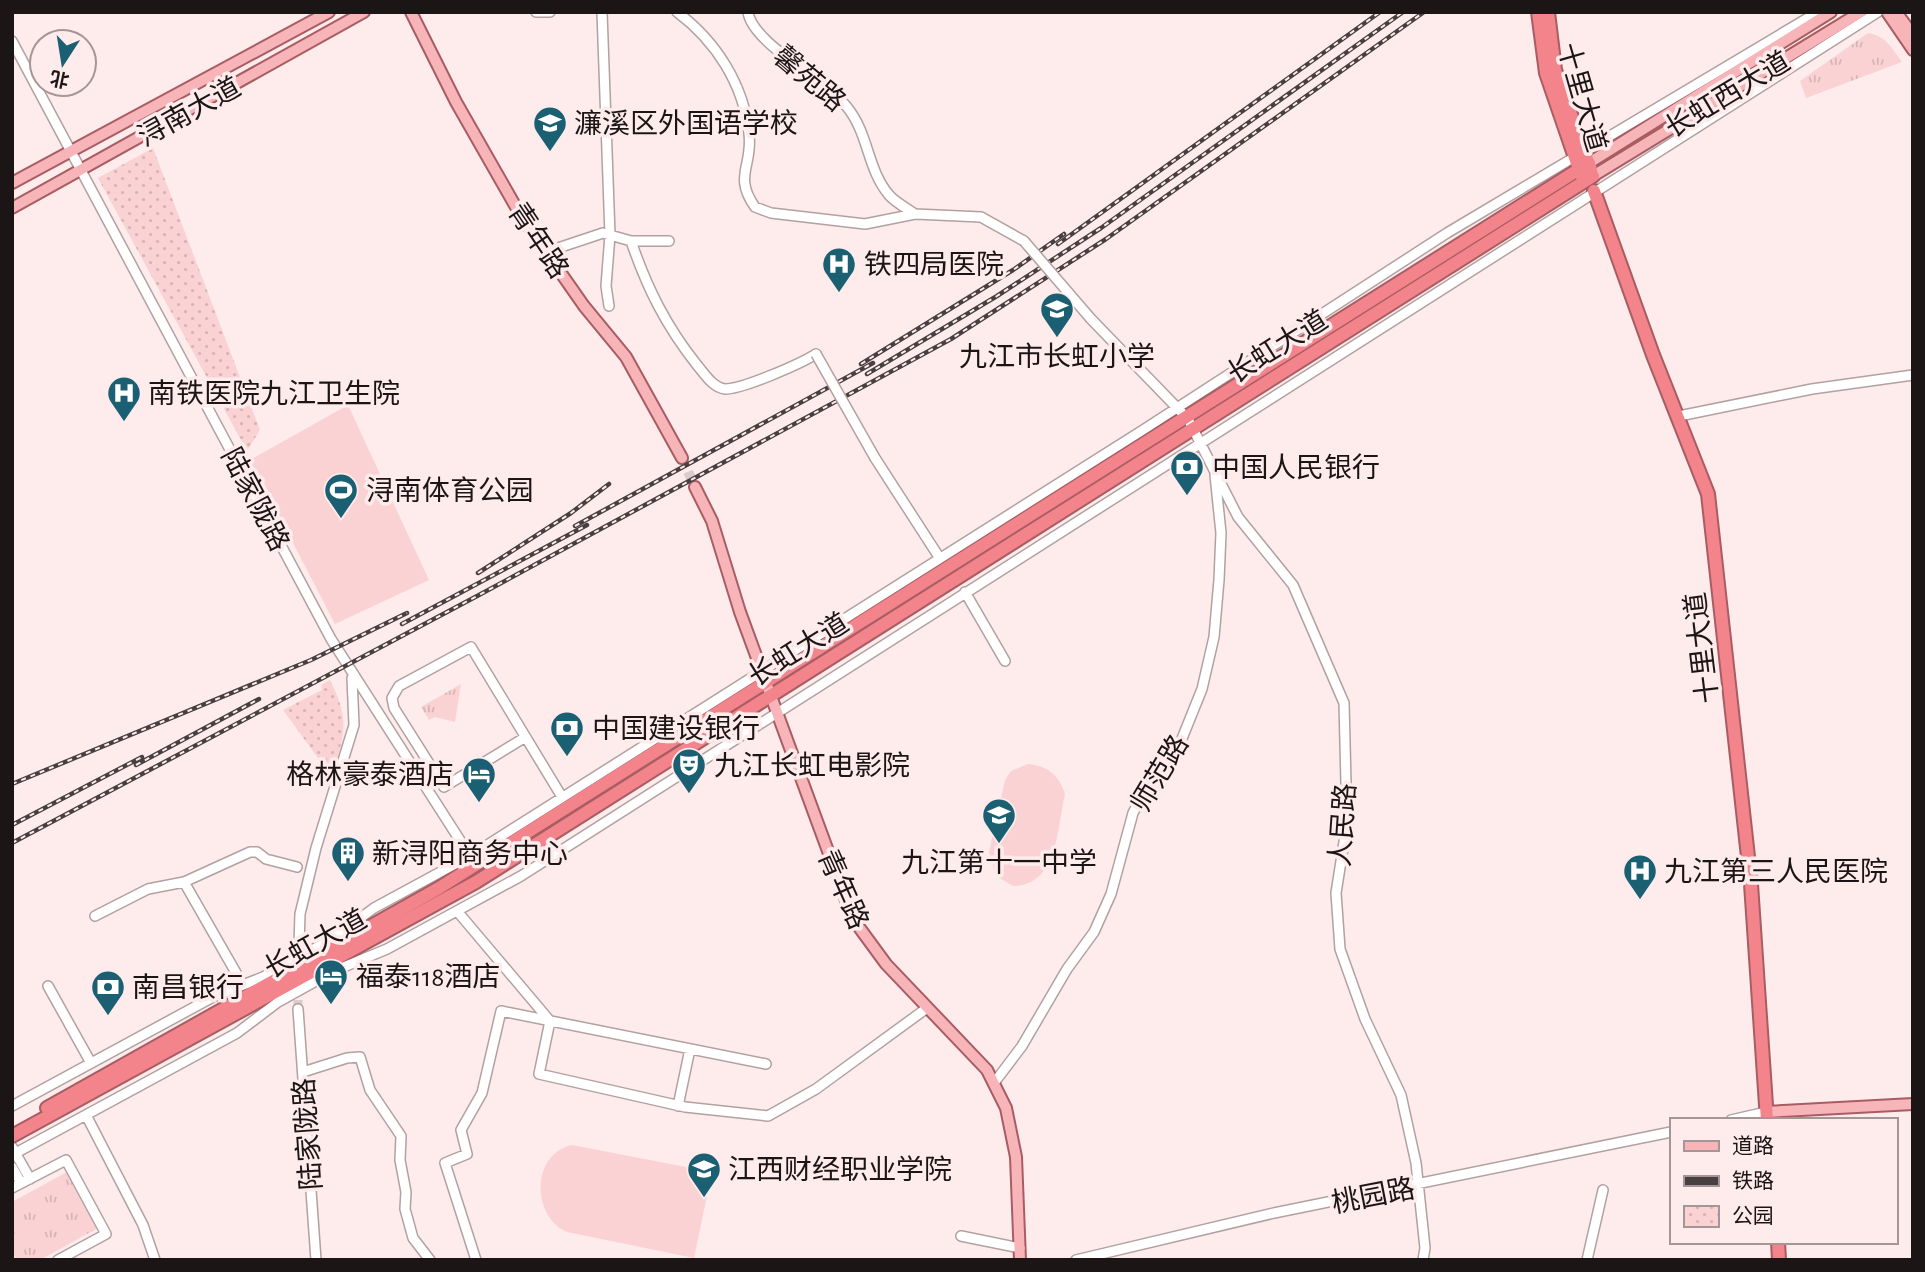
<svg xmlns="http://www.w3.org/2000/svg" width="1925" height="1272" viewBox="0 0 1925 1272" font-family="'Alegreya Sans','Noto Sans SC',sans-serif">
<style>
.grass{fill:url(#grass-tufts)}
.park{fill:url(#park-dots)}
.pitch{fill:#fad2d3}
.lines{fill:none;stroke-linecap:round;stroke-linejoin:round}
.minor-tunnel{stroke:#dccbcc;stroke-width:9;stroke-dasharray:9 4.5;stroke-linecap:butt}
.major-tunnel{stroke:#dccbcc;stroke-width:10;stroke-dasharray:10 5;stroke-linecap:butt}
.minor-casing{stroke:#b2a1a1;stroke-width:12}
.major-casing{stroke:#a85d62;stroke-width:14}
.highway-casing{stroke:#a85d62;stroke-width:16}
.minor{stroke:#fff;stroke-width:9}
.major{stroke:#f8b5b9;stroke-width:10}
.highway{stroke:#f3848b;stroke-width:12}
.rail-casing{stroke:#483f40;stroke-width:4.5}
.rail{stroke:#feebec;stroke-width:2;stroke-dasharray:5;stroke-linecap:butt}
.minor-bridge-casing{stroke:#b2a1a1;stroke-width:12;stroke-linecap:butt}
.minor-bridge{stroke:#fff;stroke-width:9}
.labels{text-anchor:middle;stroke-width:7;stroke-linejoin:round;paint-order:stroke}
.street-label{font-size:28px;fill:#1c1516;stroke:#feebec}
.poi-label{font-size:28px;fill:#1c1516;stroke:#feebec;text-anchor:start}
</style>
<defs>
<pattern id="grass-tufts" width="24" height="20" patternUnits="userSpaceOnUse" patternTransform="scale(1.75)"><rect width="24" height="20" fill="#fad2d3"/><path d="M3 7l-1-3M5 7V3M7 7l1-3M15 17l-1-3M17 17v-4M19 17l1-3" fill="none" stroke="#d6b3b4"/></pattern>
<pattern id="park-dots" width="8" height="8" patternUnits="userSpaceOnUse" patternTransform="scale(1.75)"><rect width="8" height="8" fill="#fad2d3"/><path d="M2 2h.1M6 6h.1" fill="none" stroke="#d6b3b4" stroke-width="1.8" stroke-linecap="round"/></pattern>
</defs>
<rect width="100%" height="100%" fill="#feebec"/>
<path class="grass" d="M 1868,33 C 1886,36 1892,48 1902,62 L 1806,98 L 1800,81 Z
M 461,684 L 455,722 L 435,717 L 429,720 L 421,707 Z
M 67,1172 L 98,1228 L 40,1260 L 17,1260 L 12,1252 L 12,1202 Z"/>
<path class="park" d="M 153,148 L 260,430 L 247,451 L 98,178 Z
M 330,680 C 351,722 344,734 332,777 L 283,710 L 322,690 L 321,685 Z"/>
<path class="pitch" d="M 348,405 L 429,580 L 335,624 L 250,460 Z
M 1028,764 C 1048,766 1059,775 1065,794 C 1057,828 1058,886 1013,886 L 996,876 L 989,852 L 1005,780 L 1011,771 Z
M 572,1145 L 712,1172 L 694,1258 L 567,1232 C 531,1216 531,1154 572,1145 Z"/>
<g class="lines">
<path class="minor-tunnel" d="M 298,1009 L 298,985"/>
<path class="major-tunnel" d="M 682,458 L 695,487"/>
<g class="minor-casing">
<path id="minor" d="M 536,12 L 550,12
M 602,12 L 610,235 L 606,286 L 609,306
M 677,12 C 716,41 744,85 749,134 C 753,166 733,176 755,207 L 771,213 L 865,224 L 915,214 L 981,217 L 1024,241
M 748,12 C 752,43 824,79 847,107 C 869,134 867,169 889,195 C 895,202 906,208 915,214
M 12,41 L 331,639 L 470,856
M 631,241 C 647,288 666,326 697,365 C 704,373 713,388 725,389 C 743,389 800,364 816,354
M 546,252 L 603,233 L 631,241 L 669,241
M 1091,319 L 1186,417
M 1679,416 L 1812,389 L 1913,375
M 1187,417 L 1238,517 L 1293,585 L 1344,703 L 1347,823 L 1336,893 L 1340,949 L 1365,1019 L 1401,1095 L 1416,1163 L 1425,1248 L 1423,1260
M 875,458 L 939,557
M 965,592 L 1005,661
M 524,738 L 444,787 L 394,708 L 392,698 L 399,686 L 471,647 L 562,797
M 184,882 L 243,985
M 457,911 L 550,1021
M 95,916 L 148,889 L 184,882 L 250,852 L 257,852 L 266,859 L 297,867
M 299,944 L 300,914 L 316,848 L 354,725 L 352,678
M 48,986 L 91,1063
M 298,1009 L 316,1260
M 550,1021 L 539,1074 L 685,1107 L 768,1116 L 816,1089 L 927,1008
M 303,1072 L 347,1058 L 360,1057 L 370,1090 L 401,1136 L 400,1160 L 406,1192 L 405,1209 L 413,1238 L 430,1260
M 994,1083 L 1022,1046 L 1067,969 L 1094,932 L 1111,894 L 1133,813 L 1146,788 L 1179,746 L 1202,689 L 1214,637 L 1219,580 L 1221,533 L 1215,475
M 12,1106 L 213,997 L 263,977 L 332,939 L 374,908 L 470,856 L 1143,430 L 1447,233 L 1818,12
M 678,1106 L 690,1049
M 86,1115 L 143,1225 L 155,1260
M 1731,1120 L 1766,1112
M 12,1147 L 30,1179
M 12,1155 L 237,1033 L 278,1002 L 334,971 L 387,949 L 521,876 L 1878,12
M 12,1167 L 21,1183
M 12,1188 L 66,1160 L 106,1234 L 58,1260
M 961,1236 L 1020,1248
M 476,1260 L 445,1163 L 467,1154 L 461,1130 L 482,1093 L 501,1011 L 766,1064
M 1076,1260 L 1274,1213 L 1671,1132
M 1587,1260 L 1603,1190"/>
</g>
<g class="major-casing">
<path id="major" d="M 411,12 L 456,102 L 521,216 L 584,306 L 626,357 L 682,458
M 1887,12 L 1913,50
M 1896,12 L 1913,35
M 1589,163 L 1831,12
M 1593,176 L 1861,12
M 12,183 L 329,12
M 12,208 L 364,12
M 695,487 L 712,521 L 740,612 L 853,919 L 886,964 L 987,1070 L 1006,1108 L 1016,1157 L 1020,1260
M 1766,1112 L 1913,1104"/>
</g>
<g class="highway-casing">
<path id="highway" d="M 1538,12 L 1546,73 L 1581,175
M 1548,12 L 1555,70 L 1591,170
M 1594,191 L 1653,355 L 1708,494 L 1751,884 L 1767,1120
M 47,1108 L 439,888 L 1589,163
M 12,1136 L 476,882 L 1593,176
M 1778,1242 L 1779,1260"/>
</g>
<use href="#minor" class="minor"/>
<use href="#major" class="major"/>
<use href="#highway" class="highway"/>
<g class="rail-casing">
<path id="rail" d="M 1058,244 L 1380,12
M 861,364 L 1013,270 L 1064,234
M 867,374 L 997,296 L 1101,228 L 1403,12
M 575,526 L 873,363
M 478,573 L 571,513 L 609,484
M 402,624 L 587,525
M 136,765 L 259,699
M 12,784 L 311,660 L 407,613
M 12,825 L 142,757
M 12,843 L 479,595 L 951,339 L 1106,239 L 1424,12"/>
</g>
<use href="#rail" class="rail"/>
<g class="minor-bridge-casing">
<path id="minor-bridge" d="M 1024,241 L 1091,319
M 816,354 L 875,458"/>
</g>
<use href="#minor-bridge" class="minor-bridge"/>
</g>
<defs>
<g id="school-pin" transform="scale(1.75)"><path d="M0 17L-7.5 6A9.5 9.5 0 1 1 7.5 6Z" fill="#1b6072" stroke="#feebec"/><path d="M0-5L7-2L0 1L-7-2ZM-4 1L0 2.5L4 1V4Q0 6-4 4Z" fill="#fff"/></g>
<g id="hospital-pin" transform="scale(1.75)"><path d="M0 17L-7.5 6A9.5 9.5 0 1 1 7.5 6Z" fill="#1b6072" stroke="#feebec"/><path d="M-5-5h3v3.5h4V-5h3V5h-3V1.5h-4V5h-3Z" fill="#fff"/></g>
<g id="bank-pin" transform="scale(1.75)"><path d="M0 17L-7.5 6A9.5 9.5 0 1 1 7.5 6Z" fill="#1b6072" stroke="#feebec"/><path d="M-6-4H6V4H-6ZM0-2.3a2.3 2.3 0 1 0 0 4.6a2.3 2.3 0 1 0 0-4.6Z" fill="#fff"/></g>
<g id="stadium-pin" transform="scale(1.75)"><path d="M0 17L-7.5 6A9.5 9.5 0 1 1 7.5 6Z" fill="#1b6072" stroke="#feebec"/><path d="M0-5a6.5 5 0 1 0 0 10a6.5 5 0 1 0 0-10ZM-3.5-1.8h7v3.6h-7Z" fill="#fff"/></g>
<g id="theatre-pin" transform="scale(1.75)"><path d="M0 17L-7.5 6A9.5 9.5 0 1 1 7.5 6Z" fill="#1b6072" stroke="#feebec"/><path d="M-5-5.5Q0-4 5-5.5V0Q5 5 0 6Q-5 5-5 0ZM-3.3-2.5H-1v1.5H-3.3ZM1-2.5H3.3v1.5H1ZM-2.8 1Q0 5.5 2.8 1Z" fill="#fff"/></g>
<g id="hotel-pin" transform="scale(1.75)"><path d="M0 17L-7.5 6A9.5 9.5 0 1 1 7.5 6Z" fill="#1b6072" stroke="#feebec"/><path d="M-6-4.5h1.5V1H6V5H4.5V3h-9V5H-6ZM-4 0a1.8 1.8 0 1 1 3.6 0ZM.5 0V-2.5h3Q6-2.5 6 0Z" fill="#fff"/></g>
<g id="building-pin" transform="scale(1.75)"><path d="M0 17L-7.5 6A9.5 9.5 0 1 1 7.5 6Z" fill="#1b6072" stroke="#feebec"/><path d="M-4-6H4V6H1V3H-1V6H-4ZM-2.5-4.3h1.7v1.8h-1.7ZM.8-4.3h1.7v1.8H.8ZM-2.5-1h1.7V.8h-1.7ZM.8-1h1.7V.8H.8Z" fill="#fff"/></g>
<g id="university-pin" transform="scale(1.75)"><path d="M0 17L-7.5 6A9.5 9.5 0 1 1 7.5 6Z" fill="#1b6072" stroke="#feebec"/><path d="M0-5L7-2L0 1L-7-2ZM-4 1L0 2.5L4 1V4Q0 6-4 4Z" fill="#fff"/></g>
</defs>
<g fill-rule="evenodd">
<use href="#school-pin" x="550" y="123"/>
<use href="#hospital-pin" x="839" y="264"/>
<use href="#school-pin" x="1057" y="309"/>
<use href="#hospital-pin" x="124" y="393"/>
<use href="#bank-pin" x="1187" y="467"/>
<use href="#stadium-pin" x="341" y="490"/>
<use href="#bank-pin" x="567" y="728"/>
<use href="#theatre-pin" x="689" y="765"/>
<use href="#hotel-pin" x="479" y="774"/>
<use href="#school-pin" x="999" y="815"/>
<use href="#building-pin" x="348" y="853"/>
<use href="#hospital-pin" x="1640" y="871"/>
<use href="#hotel-pin" x="331" y="976"/>
<use href="#bank-pin" x="108" y="987"/>
<use href="#university-pin" x="704" y="1169"/>
</g>
<g class="labels">
<g class="street-label">
<text transform="translate(810 78) rotate(40)" y="10">馨苑路</text>
<text transform="translate(1727 94) rotate(-31)" y="10">长虹西大道</text>
<text transform="translate(1583 97) rotate(74)" y="10">十里大道</text>
<text transform="translate(189 111) rotate(-29)" y="10">浔南大道</text>
<text transform="translate(539 240) rotate(56)" y="10">青年路</text>
<text transform="translate(1277 346) rotate(-32)" y="10">长虹大道</text>
<text transform="translate(256 499) rotate(62)" y="10">陆家陇路</text>
<text transform="translate(1701 648) rotate(-97)" y="10">十里大道</text>
<text transform="translate(798 649) rotate(-32)" y="10">长虹大道</text>
<text transform="translate(1159 773) rotate(-59)" y="10">师范路</text>
<text transform="translate(1342 825) rotate(-86)" y="10">人民路</text>
<text transform="translate(844 889) rotate(66)" y="10">青年路</text>
<text transform="translate(315 943) rotate(-29)" y="10">长虹大道</text>
<text transform="translate(307 1134) rotate(-94)" y="10">陆家陇路</text>
<text transform="translate(1373 1195) rotate(-11)" y="10">桃园路</text>
</g>
<g class="poi-label">
<text x="574" y="133">濂溪区外国语学校</text>
<text x="864" y="274">铁四局医院</text>
<text x="1057" y="366" text-anchor="middle">九江市长虹小学</text>
<text x="148" y="403">南铁医院九江卫生院</text>
<text x="1212" y="477">中国人民银行</text>
<text x="366" y="500">浔南体育公园</text>
<text x="592" y="738">中国建设银行</text>
<text x="714" y="775">九江长虹电影院</text>
<text x="454" y="784" text-anchor="end">格林豪泰酒店</text>
<text x="372" y="863">新浔阳商务中心</text>
<text x="999" y="872" text-anchor="middle">九江第十一中学</text>
<text x="1664" y="881">九江第三人民医院</text>
<text x="356" y="986">福泰118酒店</text>
<text x="132" y="997">南昌银行</text>
<text x="728" y="1179">江西财经职业学院</text>
</g>
</g>
<rect width="1925" height="1272" fill="none" stroke="#1c1516" stroke-width="28"/>
<rect x="1670" y="1118" width="228" height="126" fill="#feebec" stroke="#a49596" stroke-width="2"/>
<rect x="1684" y="1141" width="35" height="10" fill="#f8b5b9" stroke="#a49596" stroke-width="2"/>
<text x="1732" y="1153" font-size="21" fill="#1c1516">道路</text>
<rect x="1684" y="1176" width="35" height="10" fill="#483f40" stroke="#a49596" stroke-width="2"/>
<text x="1732" y="1188" font-size="21" fill="#1c1516">铁路</text>
<rect x="1684" y="1206" width="35" height="21" fill="url(#park-dots)" stroke="#a49596" stroke-width="2"/>
<text x="1732" y="1223" font-size="21" fill="#1c1516">公园</text>
<g transform="translate(63 63) rotate(192)"><circle r="33" fill="#feebec" stroke="#a49596" stroke-width="2"/>
<path d="M0-5L12 26L0 18L-12 26Z" fill="#1b6072"/>
<text y="-10" font-size="19" font-weight="bold" text-anchor="middle" fill="#1c1516">北</text>
</g>
</svg>
